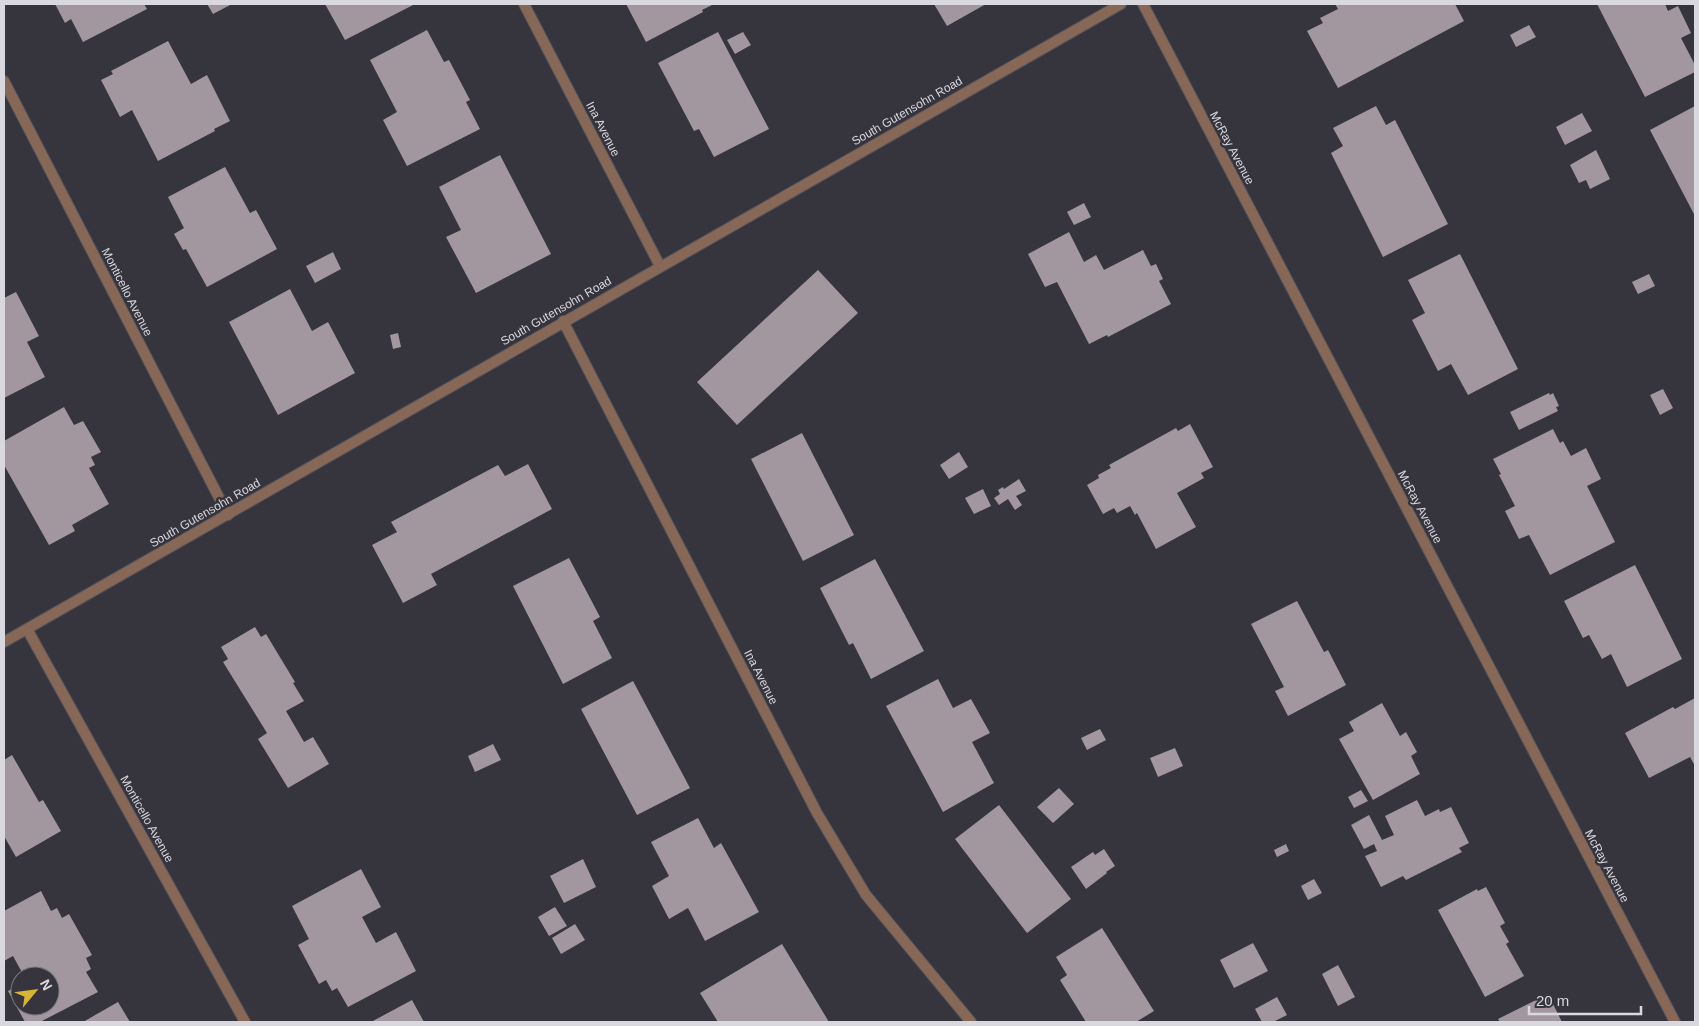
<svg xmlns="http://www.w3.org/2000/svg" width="1699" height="1026" viewBox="0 0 1699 1026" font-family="Helvetica,sans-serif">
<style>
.building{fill:#a2979f}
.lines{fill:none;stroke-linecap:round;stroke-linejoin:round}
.minor-casing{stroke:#53525a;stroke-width:12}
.tertiary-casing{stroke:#53525a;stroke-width:12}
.minor{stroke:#876857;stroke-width:10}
.tertiary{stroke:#876857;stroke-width:10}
.labels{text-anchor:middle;stroke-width:5;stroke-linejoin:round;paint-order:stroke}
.street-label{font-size:12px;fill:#d9d8de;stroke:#36343d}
</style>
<rect width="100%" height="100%" fill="#36343d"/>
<path class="building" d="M 55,4 L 144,4 L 147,9 L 83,42 L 71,19 L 65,23 Z
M 207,4 L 232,4 L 213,14 Z
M 325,4 L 415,4 L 345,40 Z
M 626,4 L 714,4 L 702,10 L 703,12 L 646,42 Z
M 934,4 L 986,4 L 947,26 Z
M 1335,4 L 1455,4 L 1464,21 L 1338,88 L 1307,31 L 1323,23 L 1320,18 L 1338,9 Z
M 1597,4 L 1665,4 L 1668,11 L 1678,6 L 1691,33 L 1681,38 L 1695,65 L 1695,72 L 1645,97 Z
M 1529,25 L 1536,37 L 1516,47 L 1510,35 Z
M 427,30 L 444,62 L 449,60 L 470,100 L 466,102 L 480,129 L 407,166 L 383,120 L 397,112 L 370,60 Z
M 718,32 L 769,129 L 714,157 L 699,129 L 694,131 L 658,63 Z
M 743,32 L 751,45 L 735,54 L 727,40 Z
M 168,41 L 191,84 L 207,75 L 230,121 L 214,129 L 215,131 L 158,161 L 132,110 L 120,117 L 101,80 L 113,74 L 111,71 Z
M 1376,106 L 1386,125 L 1395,120 L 1448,224 L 1383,257 L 1331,153 L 1343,146 L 1333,128 Z
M 1695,106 L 1695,216 L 1650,130 Z
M 1582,113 L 1592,131 L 1565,145 L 1556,127 Z
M 1596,150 L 1610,179 L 1590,189 L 1586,180 L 1579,183 L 1570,165 Z
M 500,155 L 551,254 L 476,293 L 446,237 L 461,230 L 439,187 Z
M 225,167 L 250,213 L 256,210 L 277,249 L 207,287 L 186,249 L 183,250 L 174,234 L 184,228 L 168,197 Z
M 1084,203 L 1091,217 L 1074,225 L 1067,212 Z
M 1069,232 L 1084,262 L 1096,255 L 1104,270 L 1143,250 L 1151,266 L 1156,264 L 1163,279 L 1159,281 L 1171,304 L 1108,337 L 1107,335 L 1089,344 L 1057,282 L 1045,287 L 1028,254 Z
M 333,252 L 341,269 L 315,283 L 306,266 Z
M 1460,254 L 1518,369 L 1468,395 L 1451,364 L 1438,371 L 1412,320 L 1425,313 L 1408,280 Z
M 818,270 L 858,313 L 737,425 L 697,382 Z
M 1649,274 L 1655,286 L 1638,294 L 1632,282 Z
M 290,289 L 312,331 L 328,322 L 355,373 L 278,415 L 229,322 Z
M 16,292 L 39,336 L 27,342 L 45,377 L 4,398 L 4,298 Z
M 398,333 L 401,347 L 393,349 L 390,335 Z
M 1663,389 L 1673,408 L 1660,415 L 1650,395 Z
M 1549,393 L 1550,395 L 1553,393 L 1559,406 L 1556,407 L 1558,411 L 1519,430 L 1510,412 Z
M 64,407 L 74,425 L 83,421 L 101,452 L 91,457 L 95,465 L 89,468 L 109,504 L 72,525 L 75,531 L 49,545 L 4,465 L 4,441 Z
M 1190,424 L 1213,467 L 1201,473 L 1204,478 L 1177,493 L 1196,527 L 1156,549 L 1137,513 L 1135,515 L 1130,506 L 1117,513 L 1114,508 L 1103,514 L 1087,485 L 1099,478 L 1098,475 L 1111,468 L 1109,465 L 1176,428 L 1178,431 Z
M 1553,429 L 1560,443 L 1563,441 L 1571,456 L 1586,448 L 1601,479 L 1587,486 L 1615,542 L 1550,575 L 1529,535 L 1519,539 L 1505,511 L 1515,506 L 1499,475 L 1501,474 L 1493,459 Z
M 802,433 L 854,535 L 803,561 L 751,459 Z
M 959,452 L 968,467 L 949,479 L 940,465 Z
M 528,464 L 552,509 L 431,574 L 437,585 L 403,603 L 372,545 L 397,532 L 391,522 L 498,465 L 505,476 Z
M 1019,479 L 1026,491 L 1016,496 L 1022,505 L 1015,510 L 1008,499 L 999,505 L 994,498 L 1000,494 L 998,490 L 1003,487 L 1004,489 Z
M 983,489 L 991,506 L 974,514 L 965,498 Z
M 569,558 L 600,617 L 593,621 L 612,658 L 563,684 L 513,586 Z
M 875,559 L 924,651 L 871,679 L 853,643 L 849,645 L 820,588 Z
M 1635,565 L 1682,659 L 1627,687 L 1611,654 L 1602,659 L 1589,635 L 1583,638 L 1564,601 Z
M 1297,601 L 1324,652 L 1328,650 L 1346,685 L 1288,716 L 1275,691 L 1284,687 L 1251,624 Z
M 255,627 L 261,637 L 266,634 L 295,682 L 293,683 L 304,701 L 286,711 L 304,742 L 313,737 L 329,764 L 288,788 L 258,739 L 267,733 L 223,662 L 228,659 L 221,647 Z
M 938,679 L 953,708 L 971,699 L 990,733 L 972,742 L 994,783 L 943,812 L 886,706 Z
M 633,681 L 690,788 L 637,815 L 581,709 Z
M 1695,698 L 1695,766 L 1690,757 L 1649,778 L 1625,733 L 1673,707 L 1675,709 Z
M 1382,703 L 1400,736 L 1406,732 L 1417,752 L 1411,756 L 1420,774 L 1373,800 L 1339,739 L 1354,731 L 1349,722 Z
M 1100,729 L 1106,740 L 1087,750 L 1081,738 Z
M 493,744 L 501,760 L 475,772 L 468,756 Z
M 1175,748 L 1183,766 L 1158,777 L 1150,758 Z
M 12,755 L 39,802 L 43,800 L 61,831 L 16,857 L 4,836 L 4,760 Z
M 1059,788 L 1074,804 L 1053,823 L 1037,807 Z
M 1361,790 L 1368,801 L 1354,808 L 1348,797 Z
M 1417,800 L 1425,816 L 1439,809 L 1440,812 L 1451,807 L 1469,843 L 1459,848 L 1462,852 L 1406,880 L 1403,876 L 1381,887 L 1365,856 L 1377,851 L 1374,844 L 1364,849 L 1351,825 L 1369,815 L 1382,840 L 1394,835 L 1385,816 Z
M 999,805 L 1071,899 L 1027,933 L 955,839 Z
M 698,818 L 714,848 L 721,843 L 759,912 L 705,941 L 688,908 L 669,919 L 652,886 L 669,876 L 651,842 Z
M 1286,844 L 1289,851 L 1277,857 L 1274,850 Z
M 1104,849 L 1115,866 L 1106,872 L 1107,873 L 1086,889 L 1071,867 L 1093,852 L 1095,855 Z
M 583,859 L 596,887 L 564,903 L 550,876 Z
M 361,869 L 381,907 L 362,917 L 376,943 L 396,932 L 416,971 L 348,1007 L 337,988 L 332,991 L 326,980 L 319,984 L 298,945 L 309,939 L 292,906 Z
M 1314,879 L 1322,893 L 1308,900 L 1301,886 Z
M 1486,887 L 1505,923 L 1500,926 L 1509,942 L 1506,944 L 1524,976 L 1485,997 L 1438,910 L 1477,889 L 1478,891 Z
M 41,891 L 51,911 L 57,908 L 62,918 L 69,914 L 92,955 L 86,958 L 91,969 L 86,972 L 98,992 L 40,1022 L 25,1022 L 8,991 L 20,984 L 20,1006 L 50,1006 L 50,976 L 24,976 L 13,956 L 4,961 L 4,911 Z
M 555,907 L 567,926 L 549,936 L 538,917 Z
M 575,924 L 585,940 L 561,954 L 552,938 Z
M 1102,928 L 1154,1011 L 1136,1022 L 1086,1022 L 1060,980 L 1067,975 L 1056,957 Z
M 1253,943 L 1268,971 L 1234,988 L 1220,960 Z
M 782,944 L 829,1022 L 718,1022 L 700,993 Z
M 1338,965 L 1355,997 L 1338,1006 L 1322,974 Z
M 1548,994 L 1562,1022 L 1500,1022 L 1498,1019 Z
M 1277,997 L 1287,1015 L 1273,1022 L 1262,1022 L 1255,1009 Z
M 412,1000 L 424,1022 L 371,1022 Z
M 118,1002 L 130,1022 L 83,1022 Z"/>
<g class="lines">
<g class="minor-casing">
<path id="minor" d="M 524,4 L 660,266
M 4,81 L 228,515
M 563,321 L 817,813 L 866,895 L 971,1022
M 27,629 L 245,1022"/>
</g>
<g class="tertiary-casing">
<path id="tertiary" d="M 1143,4 L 1675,1022
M 4,642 L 1121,4"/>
</g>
<use href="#minor" class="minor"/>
<use href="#tertiary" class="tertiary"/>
</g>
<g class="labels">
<g class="street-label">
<text transform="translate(907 111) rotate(-30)" y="4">South Gutensohn Road</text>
<text transform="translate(603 129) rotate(63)" y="4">Ina Avenue</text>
<text transform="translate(1232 148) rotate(62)" y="4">McRay Avenue</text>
<text transform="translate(127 292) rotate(63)" y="4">Monticello Avenue</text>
<text transform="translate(556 311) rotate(-30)" y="4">South Gutensohn Road</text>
<text transform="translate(1420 507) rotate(62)" y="4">McRay Avenue</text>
<text transform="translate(205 513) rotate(-30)" y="4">South Gutensohn Road</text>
<text transform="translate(761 677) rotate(63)" y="4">Ina Avenue</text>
<text transform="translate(147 819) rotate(61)" y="4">Monticello Avenue</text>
<text transform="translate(1607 866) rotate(62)" y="4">McRay Avenue</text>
</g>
</g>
<rect width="1699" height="1026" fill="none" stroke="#d9d8de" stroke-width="10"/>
<g transform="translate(35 991) rotate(61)"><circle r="24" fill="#36343d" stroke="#77767d"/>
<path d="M0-4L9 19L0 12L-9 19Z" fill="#d7b434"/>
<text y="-8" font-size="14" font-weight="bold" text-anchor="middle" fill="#d9d8de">N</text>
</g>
<path d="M1529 1006v8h112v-8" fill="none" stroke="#d9d8de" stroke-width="2.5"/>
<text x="1536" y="1006" font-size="15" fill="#d9d8de" stroke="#36343d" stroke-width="4" paint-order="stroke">20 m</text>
</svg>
